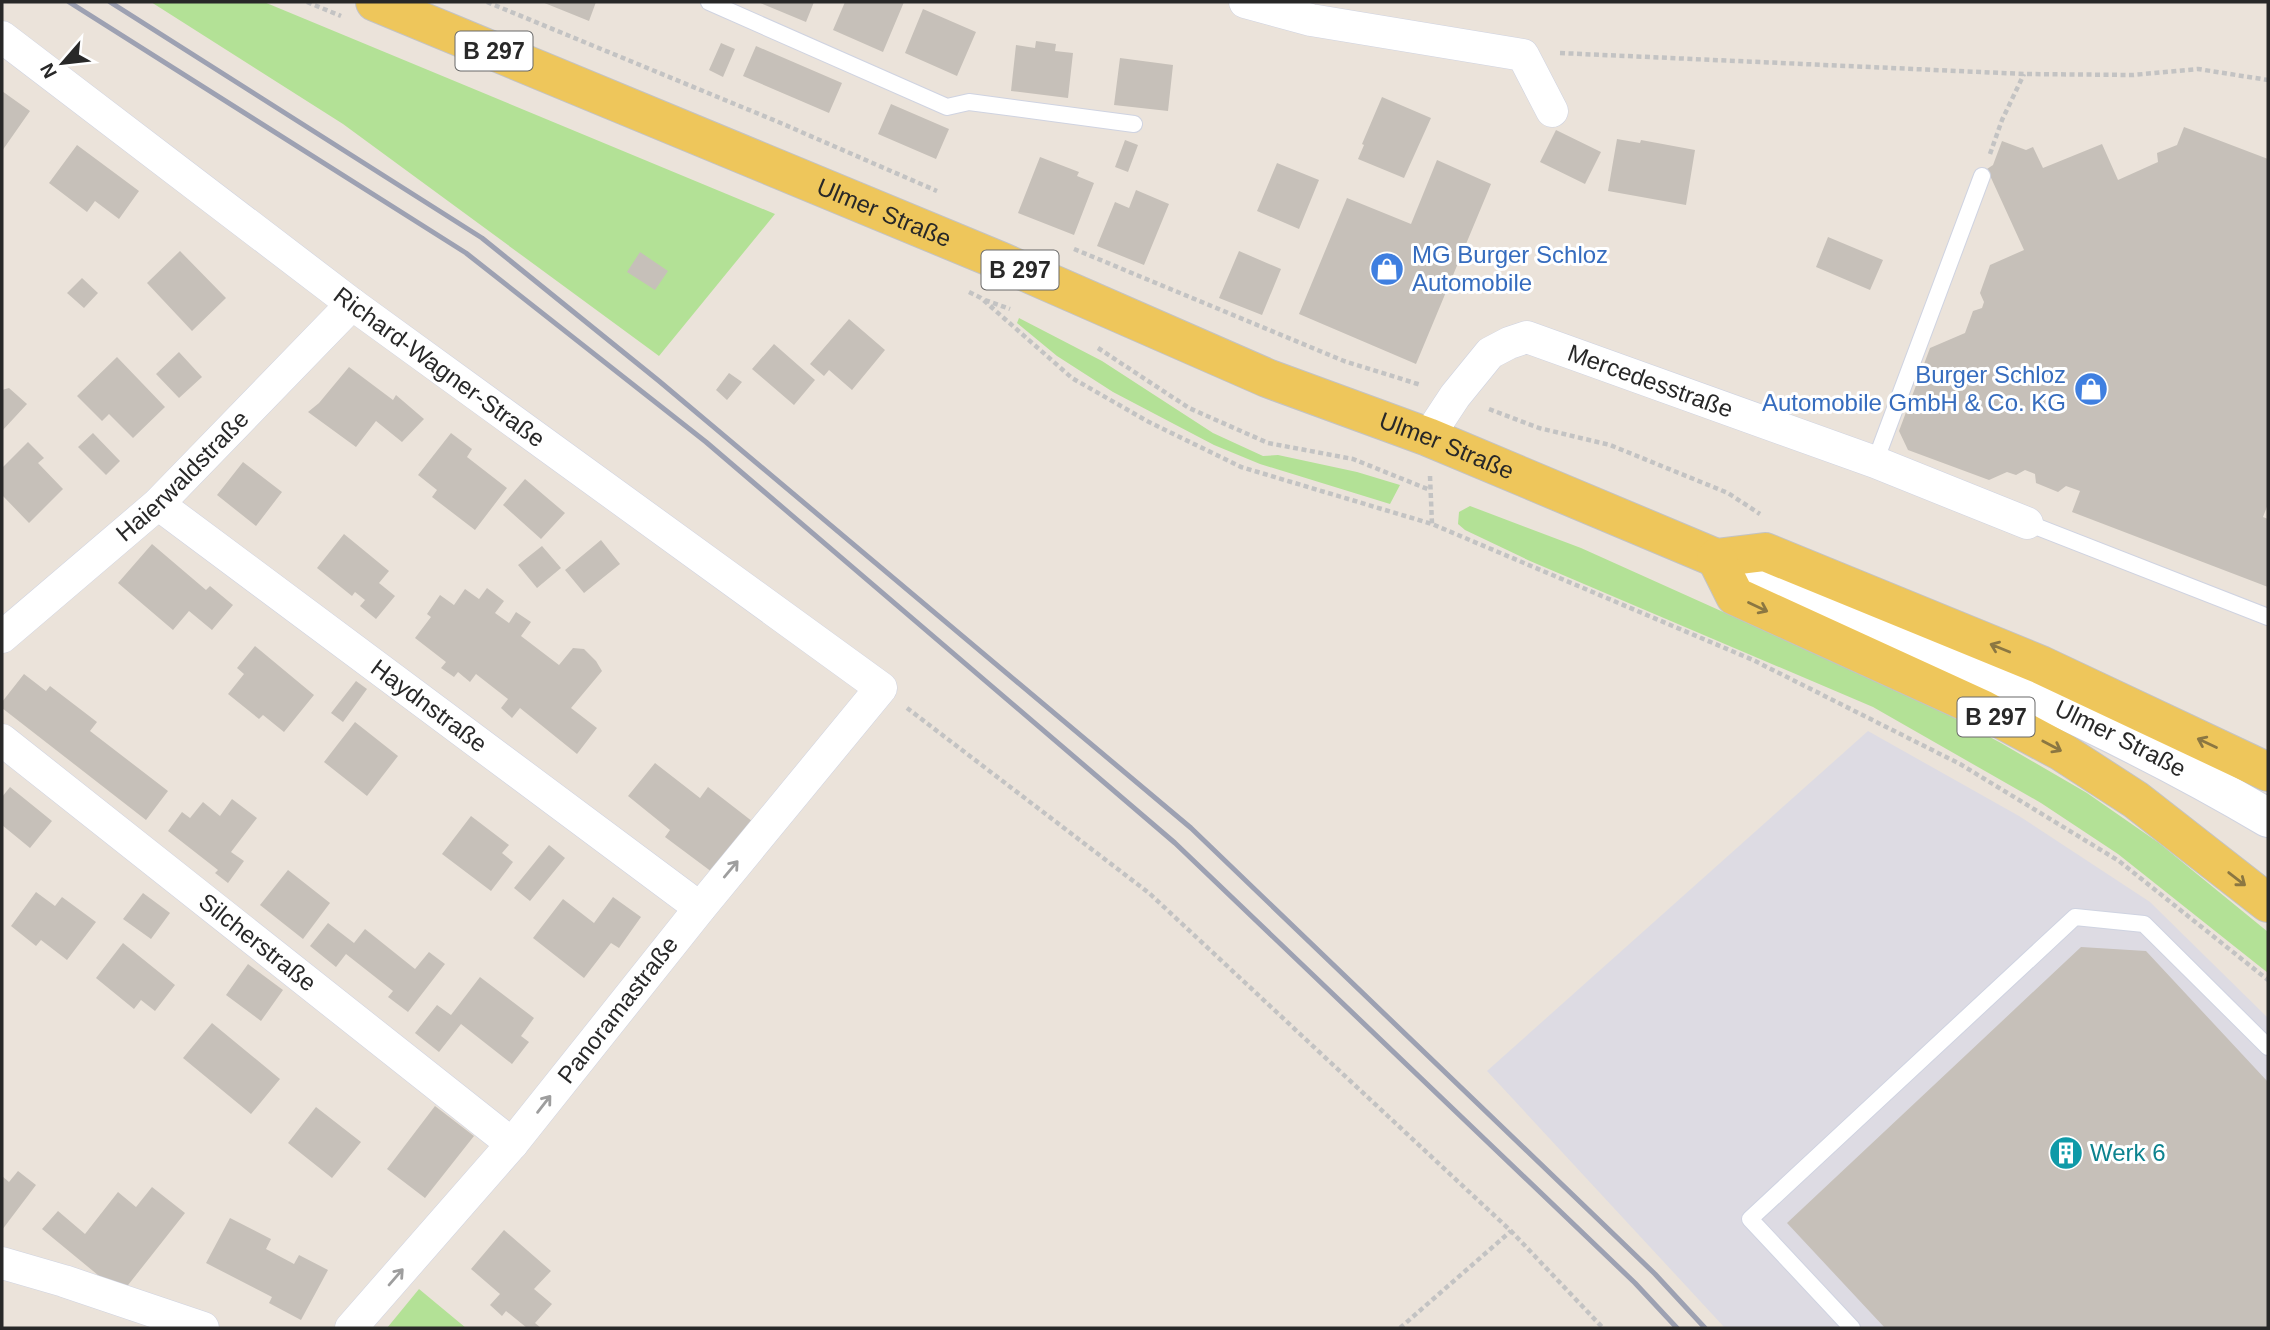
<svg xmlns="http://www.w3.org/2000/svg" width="2270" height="1330" viewBox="0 0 2270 1330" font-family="Helvetica,sans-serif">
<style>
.industrial{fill:#dddbe3}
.green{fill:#b3e196}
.building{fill:#c6c0b9}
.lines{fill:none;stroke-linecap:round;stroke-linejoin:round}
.lane-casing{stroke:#cfd3e1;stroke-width:18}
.street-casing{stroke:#cfd3e1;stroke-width:33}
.secondary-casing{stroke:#cfd3e1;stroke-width:40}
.primary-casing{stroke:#c3c3c3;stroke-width:40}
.path{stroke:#c3c3c3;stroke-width:4.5;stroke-dasharray:5 3.5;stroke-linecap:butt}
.lane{stroke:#fff;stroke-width:16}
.street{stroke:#fff;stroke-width:32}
.secondary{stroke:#fff;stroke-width:38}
.primary{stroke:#eec65b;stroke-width:38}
.rail{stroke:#9da1b2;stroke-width:5}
.oneway{stroke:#8b7742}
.oneway2{stroke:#9e9e9e}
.labels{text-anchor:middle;stroke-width:6;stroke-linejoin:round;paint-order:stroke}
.shield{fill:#fff;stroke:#686868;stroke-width:2}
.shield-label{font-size:23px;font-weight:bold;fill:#282828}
.street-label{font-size:24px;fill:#282828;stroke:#fff}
.shop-label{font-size:24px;fill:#366cbe;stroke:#fff;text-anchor:start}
.culture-label{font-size:24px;fill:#0d838f;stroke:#fff;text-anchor:start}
</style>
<rect width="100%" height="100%" fill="#ebe3da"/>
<path class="industrial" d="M 1868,731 L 2019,816 L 2150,902 L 2268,1018 L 2268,1328 L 1725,1328 L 1487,1071 Z"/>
<path class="green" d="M 151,2 L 264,2 L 775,214 L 659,356 L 343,124 Z
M 1019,318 L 1102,361 L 1213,433 L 1263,456 L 1278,455 L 1357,472 L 1400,485 L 1390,504 L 1260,464 L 1214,445 L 1113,392 L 1057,356 L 1017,323 Z
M 1470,506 L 1581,548 L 1930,705 L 2001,743 L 2087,793 L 2159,843 L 2268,932 L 2268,973 L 2118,854 L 2041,803 L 1873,707 L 1530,561 L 1465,530 L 1458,524 L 1459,512 Z
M 419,1289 L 466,1328 L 387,1328 Z"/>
<path class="building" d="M 542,2 L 596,2 L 589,21 Z
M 758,2 L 814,2 L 806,22 Z
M 845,2 L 904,2 L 883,52 L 833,30 Z
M 923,9 L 976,32 L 957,76 L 905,53 Z
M 1036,41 L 1056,44 L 1055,51 L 1073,53 L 1068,98 L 1011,91 L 1016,45 L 1035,48 Z
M 721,43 L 735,49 L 723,77 L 709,70 Z
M 756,46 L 842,83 L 829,113 L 743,76 Z
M 1120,58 L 1173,65 L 1168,111 L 1114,105 Z
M 2,91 L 30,111 L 2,151 Z
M 1382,97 L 1431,118 L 1404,178 L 1358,159 L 1364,145 L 1362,144 Z
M 891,104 L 949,129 L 936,159 L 878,134 Z
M 2184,127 L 2268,159 L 2268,504 L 2263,517 L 2268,519 L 2268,587 L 2072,512 L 2080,491 L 2066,486 L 2058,492 L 2036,483 L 2035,474 L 2025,470 L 2016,475 L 2007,472 L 1989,480 L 1908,450 L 1899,431 L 1930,348 L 1965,333 L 1973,311 L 1982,308 L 1984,302 L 1980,293 L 1990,265 L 2024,250 L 1987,169 L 1993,165 L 2002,141 L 2026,150 L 2033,147 L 2043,168 L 2102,144 L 2118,180 L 2158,162 L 2157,153 L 2177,145 Z
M 1556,130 L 1601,152 L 1585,184 L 1540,162 Z
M 1617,139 L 1640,143 L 1641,140 L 1695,150 L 1686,205 L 1608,191 Z
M 1125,140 L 1138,145 L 1128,172 L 1115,167 Z
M 77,145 L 139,191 L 119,219 L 95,201 L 87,212 L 49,183 Z
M 1040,157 L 1079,172 L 1077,176 L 1094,183 L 1074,235 L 1018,213 Z
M 1437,160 L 1491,184 L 1416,364 L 1299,314 L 1347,198 L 1411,224 Z
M 1277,163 L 1319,180 L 1299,229 L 1257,211 Z
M 1136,190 L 1169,204 L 1144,265 L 1097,246 L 1115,202 L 1129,208 Z
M 1828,237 L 1883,260 L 1870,290 L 1816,267 Z
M 180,251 L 226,298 L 192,331 L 147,283 Z
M 1239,251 L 1281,269 L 1262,315 L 1219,298 Z
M 640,252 L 668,271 L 655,290 L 627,272 Z
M 82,278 L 98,293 L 84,308 L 67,293 Z
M 849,319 L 885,350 L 852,390 L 829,370 L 824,376 L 810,364 Z
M 774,344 L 815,380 L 794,405 L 752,369 Z
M 179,352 L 202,377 L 179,398 L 156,374 Z
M 117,357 L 165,407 L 133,438 L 109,414 L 102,421 L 77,396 Z
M 349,367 L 393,400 L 396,395 L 424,419 L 402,442 L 376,421 L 356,447 L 308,412 L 319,403 Z
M 729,373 L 742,382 L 727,400 L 716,390 Z
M 9,388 L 27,404 L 2,431 L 2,390 Z
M 93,433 L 120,461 L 106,475 L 78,447 Z
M 451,433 L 472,449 L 467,457 L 507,488 L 475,530 L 432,497 L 437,490 L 418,475 Z
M 28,442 L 44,458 L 38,463 L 63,489 L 29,523 L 2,495 L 2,468 Z
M 243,462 L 282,492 L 256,526 L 217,495 Z
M 525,479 L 565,513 L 541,539 L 503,505 Z
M 344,534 L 389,571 L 379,583 L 395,596 L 376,619 L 360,606 L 365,600 L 355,592 L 352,596 L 317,568 Z
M 601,540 L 620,564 L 584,593 L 565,570 Z
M 152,544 L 206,590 L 210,586 L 233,605 L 212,630 L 189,611 L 173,630 L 118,583 Z
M 542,546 L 561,568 L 537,588 L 518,565 Z
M 487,588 L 504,601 L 495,613 L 509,623 L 516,612 L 531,622 L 521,636 L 559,665 L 573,648 L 584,649 L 596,661 L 602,671 L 571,708 L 597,728 L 577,754 L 520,708 L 512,718 L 501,708 L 508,699 L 476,674 L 470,682 L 458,672 L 454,677 L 441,668 L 446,662 L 415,638 L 431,617 L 427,614 L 440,595 L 454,605 L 465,589 L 479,599 Z
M 255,646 L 314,695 L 284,732 L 263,715 L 259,719 L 228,694 L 244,674 L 237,668 Z
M 24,674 L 46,691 L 50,686 L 97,722 L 90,731 L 168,791 L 146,820 L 2,708 L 2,702 Z
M 356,681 L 367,689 L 343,722 L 331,713 Z
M 355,722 L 398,756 L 367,796 L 324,762 Z
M 655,763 L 700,798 L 708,787 L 757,825 L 716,875 L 665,837 L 670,830 L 628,796 Z
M 10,787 L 52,821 L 30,848 L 2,825 L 2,797 Z
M 232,799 L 257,818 L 231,852 L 244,861 L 228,883 L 215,873 L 218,870 L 168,831 L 182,812 L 190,818 L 203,802 L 220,816 Z
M 471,816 L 509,845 L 502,853 L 513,862 L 491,891 L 442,854 Z
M 549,845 L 565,858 L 530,901 L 514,888 Z
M 288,870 L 330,903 L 303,939 L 260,905 Z
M 36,892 L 55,906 L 62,897 L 96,922 L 67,960 L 41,940 L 36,946 L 11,926 Z
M 143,893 L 170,913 L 151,939 L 123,919 Z
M 613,897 L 641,917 L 619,948 L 611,943 L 584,978 L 533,938 L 563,899 L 594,923 Z
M 328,923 L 354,943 L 365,929 L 415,969 L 429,952 L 445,964 L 408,1012 L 388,997 L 393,991 L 346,954 L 336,967 L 310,946 Z
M 123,943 L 175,985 L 155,1011 L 141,1000 L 134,1009 L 96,978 Z
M 2081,947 L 2146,951 L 2268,1082 L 2268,1328 L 1885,1328 L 1787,1223 Z
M 248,964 L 283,990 L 261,1021 L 226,995 Z
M 480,977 L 534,1018 L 521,1036 L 529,1042 L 512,1064 L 461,1024 L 439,1052 L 415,1033 L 437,1005 L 451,1015 Z
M 212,1023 L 280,1079 L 251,1114 L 183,1058 Z
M 435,1106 L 474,1136 L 425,1198 L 387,1169 Z
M 316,1107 L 361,1142 L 332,1178 L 288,1143 Z
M 18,1171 L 36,1185 L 2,1230 L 2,1176 L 9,1182 Z
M 152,1187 L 185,1213 L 121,1294 L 42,1229 L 58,1211 L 85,1234 L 118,1192 L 136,1207 Z
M 230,1218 L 271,1239 L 266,1249 L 294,1264 L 299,1255 L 328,1270 L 301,1320 L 269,1303 L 272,1297 L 206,1263 Z
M 504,1230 L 551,1271 L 534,1289 L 552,1304 L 535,1323 L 541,1328 L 527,1328 L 506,1311 L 502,1316 L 490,1305 L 500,1294 L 471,1269 Z"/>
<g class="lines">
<g class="lane-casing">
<path id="lane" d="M 709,2 L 947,107 L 969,102 L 1134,124
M 1875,462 L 1982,176
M 2027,523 L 2268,617
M 1852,1328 L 1750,1219 L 2075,917 L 2144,924 L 2268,1047"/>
</g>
<g class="street-casing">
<g id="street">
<path d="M 1245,2 L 1311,20 L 1523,55 L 1552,111"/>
<path id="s1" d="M 2,37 L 352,304 L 881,688 L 700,908 L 512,1144 L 351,1328"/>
<path id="s2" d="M 1428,437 L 1455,396 L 1490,353 L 1509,343 L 1527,337 L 1875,462 L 2027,523"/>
<path id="s3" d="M 158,504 L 700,908"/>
<path id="s4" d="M 2,637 L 158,504 L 352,304"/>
<path id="s5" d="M 2,740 L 512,1144"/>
<path d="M 2,1263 L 64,1281 L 203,1328"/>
</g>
</g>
<g class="secondary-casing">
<g id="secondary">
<path id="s6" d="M 1716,558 C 1902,638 2093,714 2268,818"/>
</g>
</g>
<g class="primary-casing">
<g id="primary">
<path id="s7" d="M 375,2 L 1000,261 L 1267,378 L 1428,437 L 1716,558 L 1765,552 L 2041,665 L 2268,772"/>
<path d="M 1716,558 L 1735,596 L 1982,709 L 2062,752 L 2136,800 L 2268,903"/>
</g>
</g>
<path class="path" d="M 307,2 L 341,16
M 487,2 L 776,121 L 937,191
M 1560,53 L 2024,74 L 2133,75 L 2198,69 L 2268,80
M 1990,154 L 2002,120 L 2024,74
M 1074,249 L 1344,361 L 1421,385
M 969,292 L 981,298 L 1072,378 L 1147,421 L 1241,467 L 1432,524 L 1753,660 L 1960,764 L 2119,861 L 2268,980
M 985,300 L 1010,309
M 1098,348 L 1189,408 L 1268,443 L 1353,459 L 1430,490
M 1489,409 L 1539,428 L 1610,445 L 1728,493 L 1760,514
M 1430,476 L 1432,524
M 907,708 L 1149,893 L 1511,1231 L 1603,1328
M 1400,1328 L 1511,1231"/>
<use href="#lane" class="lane"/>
<use href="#street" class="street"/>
<use href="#secondary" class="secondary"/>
<use href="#primary" class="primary"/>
<path class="rail" d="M 69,2 L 466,253 L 706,442 L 1175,843 L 1635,1283 L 1677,1328
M 110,2 L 482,238 L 659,381 L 1191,828 L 1655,1274 L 1705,1328"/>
</g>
<defs><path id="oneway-shaft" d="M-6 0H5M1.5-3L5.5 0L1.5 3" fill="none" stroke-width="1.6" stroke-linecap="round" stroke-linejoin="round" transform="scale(1.75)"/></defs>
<g class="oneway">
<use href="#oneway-shaft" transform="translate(1758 607) rotate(25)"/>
<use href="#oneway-shaft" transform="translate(2000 648) rotate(-158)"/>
<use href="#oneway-shaft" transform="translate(2207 743) rotate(-155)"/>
<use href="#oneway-shaft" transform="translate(2052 746) rotate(28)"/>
<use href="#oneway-shaft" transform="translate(2237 879) rotate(38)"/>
</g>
<g class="oneway2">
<use href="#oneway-shaft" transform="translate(731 869) rotate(-50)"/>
<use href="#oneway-shaft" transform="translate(544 1104) rotate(-52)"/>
<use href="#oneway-shaft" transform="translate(396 1277) rotate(-49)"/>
</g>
<defs>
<g id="shop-disc" transform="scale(1.75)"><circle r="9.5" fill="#3f7fe0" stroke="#fff"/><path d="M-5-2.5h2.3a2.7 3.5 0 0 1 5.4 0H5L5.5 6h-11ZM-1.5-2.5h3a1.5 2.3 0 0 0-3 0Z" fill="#fff"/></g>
<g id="building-disc" transform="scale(1.75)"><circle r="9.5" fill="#0f9aa8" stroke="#fff"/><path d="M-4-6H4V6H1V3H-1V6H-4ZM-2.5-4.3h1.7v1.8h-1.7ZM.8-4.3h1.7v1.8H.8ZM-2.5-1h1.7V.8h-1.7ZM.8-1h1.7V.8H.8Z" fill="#fff"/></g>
</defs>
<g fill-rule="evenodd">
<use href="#shop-disc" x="1387" y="269"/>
<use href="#shop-disc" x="2091" y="389"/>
<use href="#building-disc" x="2066" y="1153"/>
</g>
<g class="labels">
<g class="shield">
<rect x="455.5" y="31.5" width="77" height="39" rx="5"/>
<rect x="981.5" y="250.5" width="77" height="39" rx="5"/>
<rect x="1957.5" y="697.5" width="77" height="39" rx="5"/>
</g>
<g class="shield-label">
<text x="494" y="59">B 297</text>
<text x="1020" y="278">B 297</text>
<text x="1996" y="725">B 297</text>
</g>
<g class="street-label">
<text dy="8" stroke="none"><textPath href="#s7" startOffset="551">Ulmer Straße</textPath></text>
<text dy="8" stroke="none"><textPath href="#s1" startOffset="548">Richard-Wagner-Straße</textPath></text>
<text dy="8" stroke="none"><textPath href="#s2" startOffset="276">Mercedesstraße</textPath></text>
<text dy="8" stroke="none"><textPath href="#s7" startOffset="1160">Ulmer Straße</textPath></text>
<text dy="8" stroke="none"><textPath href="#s4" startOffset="242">Haierwaldstraße</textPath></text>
<text dy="8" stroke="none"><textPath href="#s3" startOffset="338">Haydnstraße</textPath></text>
<text dy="8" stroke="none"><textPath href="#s6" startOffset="443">Ulmer Straße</textPath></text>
<text dy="8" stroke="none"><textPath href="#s5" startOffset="326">Silcherstraße</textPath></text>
<text transform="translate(618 1010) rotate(-52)" y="8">Panoramastraße</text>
</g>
<g class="shop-label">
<text x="1412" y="263">MG Burger Schloz<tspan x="1412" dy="28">Automobile</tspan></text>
<text x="2066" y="383" text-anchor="end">Burger Schloz<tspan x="2066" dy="28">Automobile GmbH &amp; Co. KG</tspan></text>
</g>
<g class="culture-label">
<text x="2090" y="1161">Werk 6</text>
</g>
</g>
<rect width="2270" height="1330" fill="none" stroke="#282828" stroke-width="7"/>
<g transform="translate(63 63) rotate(242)" stroke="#ffffff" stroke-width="5" paint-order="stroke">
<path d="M0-5L12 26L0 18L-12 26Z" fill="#282828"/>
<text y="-10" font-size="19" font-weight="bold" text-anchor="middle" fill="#282828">N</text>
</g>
</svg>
